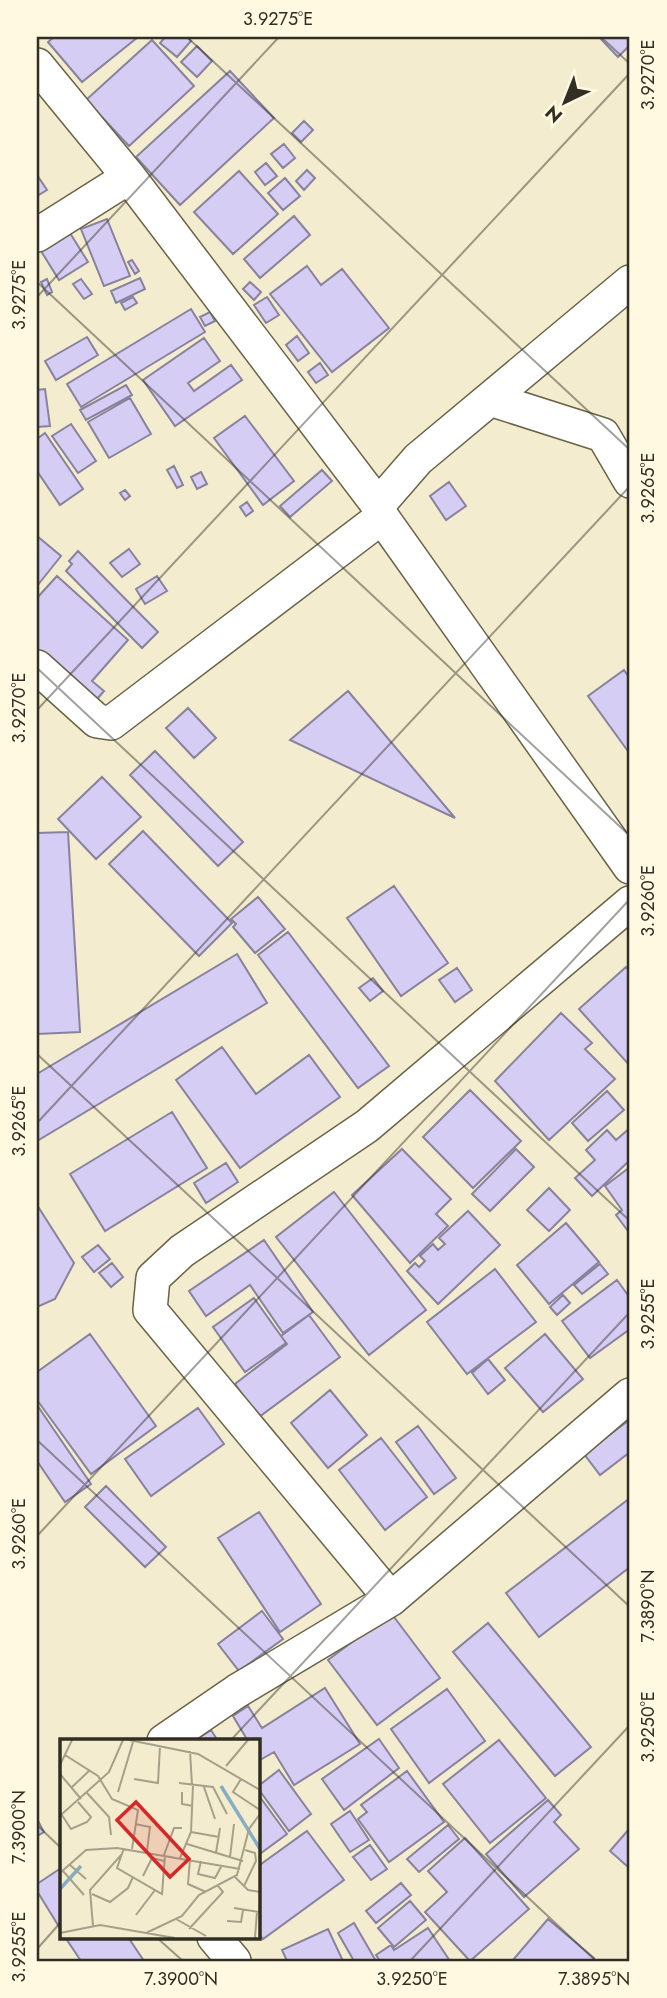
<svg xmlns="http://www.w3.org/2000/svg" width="667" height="1998" viewBox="0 0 667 1998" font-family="Jost,sans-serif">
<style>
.building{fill:#d6cdf5;stroke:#88829c;stroke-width:2}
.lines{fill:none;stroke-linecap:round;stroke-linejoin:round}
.street-casing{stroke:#696348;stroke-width:36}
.street{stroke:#fff;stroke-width:33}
.ticks{fill:none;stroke:#312e23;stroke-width:2;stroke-opacity:0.45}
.inset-river{fill:none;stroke:#86acc6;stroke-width:3.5}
.inset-road{fill:none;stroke:#a5a08a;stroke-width:2}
.view{fill:#d62828;fill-opacity:0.15;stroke:#d62828;stroke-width:3.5}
.inset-edge{fill:none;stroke:#312e23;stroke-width:3.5}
.neatline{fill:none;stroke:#312e23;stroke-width:2.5}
.ticks-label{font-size:18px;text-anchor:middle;fill:#312e23}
</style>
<rect width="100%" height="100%" fill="#f3ecce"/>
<path class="building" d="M 54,37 L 138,37 L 82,82 L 48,42 Z
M 165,37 L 187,37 L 191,41 L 177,57 L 160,43 Z
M 599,37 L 630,37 L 630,45 L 618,57 Z
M 152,40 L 194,86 L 129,146 L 86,100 Z
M 197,46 L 212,61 L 197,77 L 181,62 Z
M 230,71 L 274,118 L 180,205 L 136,157 Z
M 304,121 L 313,130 L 301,142 L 292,133 Z
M 284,144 L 295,158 L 283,168 L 271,154 Z
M 266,163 L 277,176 L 265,185 L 255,172 Z
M 307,170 L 315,178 L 304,190 L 296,181 Z
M 239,171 L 278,214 L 233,254 L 194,212 Z
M 37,175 L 47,190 L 37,196 Z
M 285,178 L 300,196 L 283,210 L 268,193 Z
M 294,216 L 310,235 L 260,278 L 244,259 Z
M 107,219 L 130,276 L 104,286 L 81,229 Z
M 70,233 L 88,262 L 59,280 L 41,251 Z
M 132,260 L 139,271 L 135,274 L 128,262 Z
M 307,266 L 321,285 L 342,269 L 389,328 L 332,372 L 270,294 Z
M 140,278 L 145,289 L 116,303 L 111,291 Z
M 47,279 L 52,292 L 47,295 L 41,282 Z
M 81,279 L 92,294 L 84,299 L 73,284 Z
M 250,282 L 261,292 L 254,300 L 243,289 Z
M 133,297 L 137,303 L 125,310 L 121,303 Z
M 267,297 L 279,315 L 266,323 L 254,305 Z
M 191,309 L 205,332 L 81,407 L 67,384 Z
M 210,312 L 215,321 L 205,326 L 200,317 Z
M 297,336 L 309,353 L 298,361 L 286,345 Z
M 87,337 L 98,355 L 56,380 L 45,361 Z
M 204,338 L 220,361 L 188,383 L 194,391 L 231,365 L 242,380 L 175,426 L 143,380 Z
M 320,363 L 328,375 L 316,383 L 308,372 Z
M 126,385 L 132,395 L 86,420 L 80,410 Z
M 45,389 L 50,426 L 37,427 L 37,390 Z
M 130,398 L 151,434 L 109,458 L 88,422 Z
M 245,416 L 294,481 L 263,505 L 214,438 Z
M 71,424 L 96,461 L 78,473 L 52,436 Z
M 45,433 L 83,489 L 60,505 L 37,471 L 37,439 Z
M 174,466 L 183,485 L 177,488 L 167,470 Z
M 322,470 L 332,481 L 290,517 L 280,506 Z
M 201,472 L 207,484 L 197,489 L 191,477 Z
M 449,482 L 466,506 L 446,520 L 430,496 Z
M 125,490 L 130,496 L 125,500 L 120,493 Z
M 247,502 L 253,511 L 246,516 L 240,507 Z
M 37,536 L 61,556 L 37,586 Z
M 129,549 L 140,564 L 122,577 L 110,563 Z
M 78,551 L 158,632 L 142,648 L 66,571 L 72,564 L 69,561 Z
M 57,576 L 128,640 L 92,681 L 104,691 L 92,705 L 37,655 L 37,598 Z
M 157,576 L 167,591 L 145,604 L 136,589 Z
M 624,670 L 630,679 L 630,754 L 588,696 Z
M 348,691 L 455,818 L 290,740 Z
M 188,708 L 216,738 L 194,758 L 166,728 Z
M 155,751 L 243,842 L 218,866 L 130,775 Z
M 102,777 L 141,817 L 96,859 L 58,819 Z
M 143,831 L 232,923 L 199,956 L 109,864 Z
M 68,832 L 80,1032 L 37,1034 L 37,833 Z
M 394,886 L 448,963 L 401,996 L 347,918 Z
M 258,897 L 285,929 L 255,953 L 233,927 L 236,924 L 231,919 Z
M 288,932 L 389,1066 L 358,1088 L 258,955 Z
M 237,954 L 267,1003 L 37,1141 L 37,1074 Z
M 626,967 L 630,972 L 630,1066 L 579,1009 Z
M 457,968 L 472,990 L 455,1002 L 439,980 Z
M 373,978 L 383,991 L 370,1001 L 359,988 Z
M 561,1013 L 592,1043 L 585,1049 L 615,1079 L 549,1140 L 495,1081 Z
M 222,1047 L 256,1094 L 309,1055 L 340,1097 L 240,1168 L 176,1080 Z
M 470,1090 L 521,1141 L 473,1188 L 423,1137 Z
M 607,1091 L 624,1110 L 588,1141 L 572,1123 Z
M 172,1112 L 207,1168 L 105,1231 L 70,1174 Z
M 630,1128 L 630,1160 L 592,1196 L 575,1178 L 595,1160 L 586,1150 L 607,1130 L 616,1140 Z
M 402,1149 L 451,1199 L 436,1214 L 448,1226 L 410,1263 L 352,1195 Z
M 516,1149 L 534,1167 L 490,1211 L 472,1194 Z
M 226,1163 L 238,1182 L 206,1203 L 194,1183 Z
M 630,1167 L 630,1230 L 628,1231 L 616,1215 L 622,1210 L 605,1186 Z
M 549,1188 L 570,1210 L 549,1231 L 527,1210 Z
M 334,1192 L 426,1310 L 369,1355 L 276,1237 Z
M 37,1205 L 74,1263 L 55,1299 L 37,1307 Z
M 468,1211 L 500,1245 L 438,1304 L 407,1271 L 415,1263 L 419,1267 L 425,1261 L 420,1256 L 433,1244 L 438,1250 L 445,1244 L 439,1238 Z
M 566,1223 L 599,1262 L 549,1304 L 517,1265 Z
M 264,1240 L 313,1312 L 283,1333 L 250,1285 L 206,1316 L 189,1291 Z
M 98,1245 L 110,1259 L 94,1272 L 82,1257 Z
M 112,1263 L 123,1277 L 111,1287 L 99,1273 Z
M 600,1264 L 608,1274 L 582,1294 L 574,1285 Z
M 495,1269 L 536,1322 L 467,1374 L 427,1322 Z
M 617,1280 L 630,1298 L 630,1329 L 590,1358 L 562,1321 Z
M 563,1295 L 570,1303 L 557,1315 L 550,1307 Z
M 254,1298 L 286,1343 L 245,1372 L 213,1327 Z
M 309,1315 L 340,1357 L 259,1417 L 235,1384 L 287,1344 L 281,1336 Z
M 90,1334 L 156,1426 L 91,1474 L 37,1400 L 37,1372 Z
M 545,1334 L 583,1379 L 543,1412 L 505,1368 Z
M 488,1359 L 505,1380 L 488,1394 L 472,1373 Z
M 330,1390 L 367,1435 L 328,1468 L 291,1423 Z
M 37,1405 L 91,1484 L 65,1502 L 37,1461 Z
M 198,1408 L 224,1444 L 151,1496 L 125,1459 Z
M 628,1421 L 630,1452 L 600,1475 L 584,1454 Z
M 418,1426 L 456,1478 L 434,1494 L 396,1442 Z
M 381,1438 L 427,1497 L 385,1530 L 339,1470 Z
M 106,1486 L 166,1547 L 145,1567 L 85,1507 Z
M 630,1498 L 630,1567 L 539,1637 L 506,1593 Z
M 259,1512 L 321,1604 L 280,1632 L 218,1538 Z
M 262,1611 L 283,1639 L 239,1671 L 218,1644 Z
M 391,1613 L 440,1678 L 377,1725 L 328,1660 Z
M 488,1623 L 591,1747 L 555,1776 L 453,1652 Z
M 325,1688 L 360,1744 L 294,1785 L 274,1752 L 260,1760 L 257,1741 L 248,1741 L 233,1716 L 248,1706 L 262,1728 Z
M 447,1689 L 485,1741 L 429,1783 L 391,1729 Z
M 211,1730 L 218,1741 L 194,1741 Z
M 379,1739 L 399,1768 L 344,1810 L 322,1779 Z
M 499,1740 L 546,1798 L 490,1843 L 443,1784 Z
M 279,1770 L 311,1814 L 289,1831 L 257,1787 Z
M 407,1771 L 444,1822 L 389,1862 L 358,1819 L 367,1812 L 361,1805 Z
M 257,1793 L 287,1834 L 257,1856 Z
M 548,1800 L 561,1815 L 554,1822 L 579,1849 L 524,1897 L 486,1854 Z
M 350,1811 L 369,1840 L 350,1852 L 331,1824 Z
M 37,1819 L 44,1832 L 37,1836 Z
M 448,1825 L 459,1839 L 419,1872 L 407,1859 Z
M 630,1828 L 630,1864 L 628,1867 L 610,1851 Z
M 307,1831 L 344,1880 L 263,1939 L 257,1931 L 257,1867 Z
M 465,1838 L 529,1909 L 470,1961 L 425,1912 L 447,1892 L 428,1871 Z
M 370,1845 L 387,1869 L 371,1880 L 353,1857 Z
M 61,1868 L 61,1930 L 37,1891 L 37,1884 Z
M 401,1883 L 411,1895 L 376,1923 L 366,1911 Z
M 410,1901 L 426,1920 L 394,1947 L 378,1928 Z
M 548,1919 L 594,1958 L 591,1961 L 512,1961 Z
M 354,1923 L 376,1961 L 354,1961 L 338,1933 Z
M 428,1928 L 450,1961 L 380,1961 L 376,1955 L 391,1945 L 394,1950 Z
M 328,1929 L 343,1961 L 287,1961 L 282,1950 Z
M 65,1937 L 128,1937 L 144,1961 L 81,1961 Z"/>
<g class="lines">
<g class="street-casing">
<path id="street" d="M 37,65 L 129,177 L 378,505 L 382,517 L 630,867
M 37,235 L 129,177
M 490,399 L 603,435 L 630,481
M 378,505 L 418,459 L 630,282
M 37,667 L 97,721 L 111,723 L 382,517
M 391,1599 L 150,1310 L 153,1278 L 182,1251 L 367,1126 L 630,903
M 164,1741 L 237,1691 L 391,1599 L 630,1395
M 214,1937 L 234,1961"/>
</g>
<use href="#street" class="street"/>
</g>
<path class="ticks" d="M 187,37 L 630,450M 601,37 L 630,64M 37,282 L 630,836M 37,297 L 279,37M 37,668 L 630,1221M 37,710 L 630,73M 37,1054 L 630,1607M 37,1123 L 630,486M 37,1440 L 596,1961M 37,1536 L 630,899M 230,1741 L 630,1312M 37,1825 L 61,1848M 156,1937 L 183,1961M 37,1949 L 61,1922M 410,1961 L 630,1725"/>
<g transform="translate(60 1739)">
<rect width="200" height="200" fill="#f3ecce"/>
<path class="inset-river" d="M 161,47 L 200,110M 0,150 L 21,127"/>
<path class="inset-road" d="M 69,1 L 138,15 L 200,51M 130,12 L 132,46M 5,16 L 38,37 L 52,60 L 78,71 L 72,110M 0,26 L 12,1M 166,27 L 188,1M 0,35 L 21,60M 74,40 L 98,44 L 100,7M 181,40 L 173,53 L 200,71M 119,44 L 153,48 L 167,75M 144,48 L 155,80M 11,49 L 30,31M 58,53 L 73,3M 122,53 L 122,65 L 133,67M 27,54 L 49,78 L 51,96M 0,73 L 11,90 L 27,83 L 31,78 L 18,63M 2,75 L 49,33 L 63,1M 75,85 L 90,88 L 87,112M 131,93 L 159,98M 127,105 L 183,122M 64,109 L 57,129 L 102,155 L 105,116M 156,114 L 160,89M 104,116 L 114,89 L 122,89M 170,118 L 174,85M 120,119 L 131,93 L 133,46M 130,120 L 128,145 L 146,153M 141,122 L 138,135 L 155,139 L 162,126M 10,126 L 26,140M 3,132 L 24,156M 0,134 L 26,111 L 57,109 L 180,130M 83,137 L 92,119 L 104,122M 175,138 L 188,151 L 200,153M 184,147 L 196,122 L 195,114 L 185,111M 32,155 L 50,163 L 68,149 L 73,138M 174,169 L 199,173M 76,176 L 95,151M 116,180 L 146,197M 167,182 L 181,183 L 183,171M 33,187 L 30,151 L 62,115M 129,190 L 163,153 L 158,147M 0,194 L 40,186 L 115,199M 86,194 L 122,177 L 139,156 L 177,136 L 189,90 L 200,75M 195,199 L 197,172"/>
<path class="view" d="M 76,63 L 129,120 L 110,138 L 57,81 Z"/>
<rect width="200" height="200" class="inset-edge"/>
</g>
<rect width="667" height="1998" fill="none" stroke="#fff9e1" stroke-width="77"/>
<g transform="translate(565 102) rotate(223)" stroke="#fff9e1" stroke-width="5" paint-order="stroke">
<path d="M0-5L12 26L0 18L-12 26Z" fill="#312e23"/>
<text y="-10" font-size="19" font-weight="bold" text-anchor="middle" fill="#312e23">N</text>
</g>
<rect x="38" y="38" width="590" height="1922" class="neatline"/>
<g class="ticks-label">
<text x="278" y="25">3.9275°E</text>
<text transform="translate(648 75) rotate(-90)" y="6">3.9270°E</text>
<text transform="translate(19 295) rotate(-90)" y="6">3.9275°E</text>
<text transform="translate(648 488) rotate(-90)" y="6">3.9265°E</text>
<text transform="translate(19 708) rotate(-90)" y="6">3.9270°E</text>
<text transform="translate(648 901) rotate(-90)" y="6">3.9260°E</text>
<text transform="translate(19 1121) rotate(-90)" y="6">3.9265°E</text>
<text transform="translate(648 1314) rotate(-90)" y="6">3.9255°E</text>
<text transform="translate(19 1534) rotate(-90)" y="6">3.9260°E</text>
<text transform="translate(648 1606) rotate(-90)" y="6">7.3890°N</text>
<text transform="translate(648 1727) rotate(-90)" y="6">3.9250°E</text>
<text transform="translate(19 1827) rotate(-90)" y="6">7.3900°N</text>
<text transform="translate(19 1947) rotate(-90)" y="6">3.9255°E</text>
<text x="181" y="1985">7.3900°N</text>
<text x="412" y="1985">3.9250°E</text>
<text x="594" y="1985">7.3895°N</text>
</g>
</svg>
